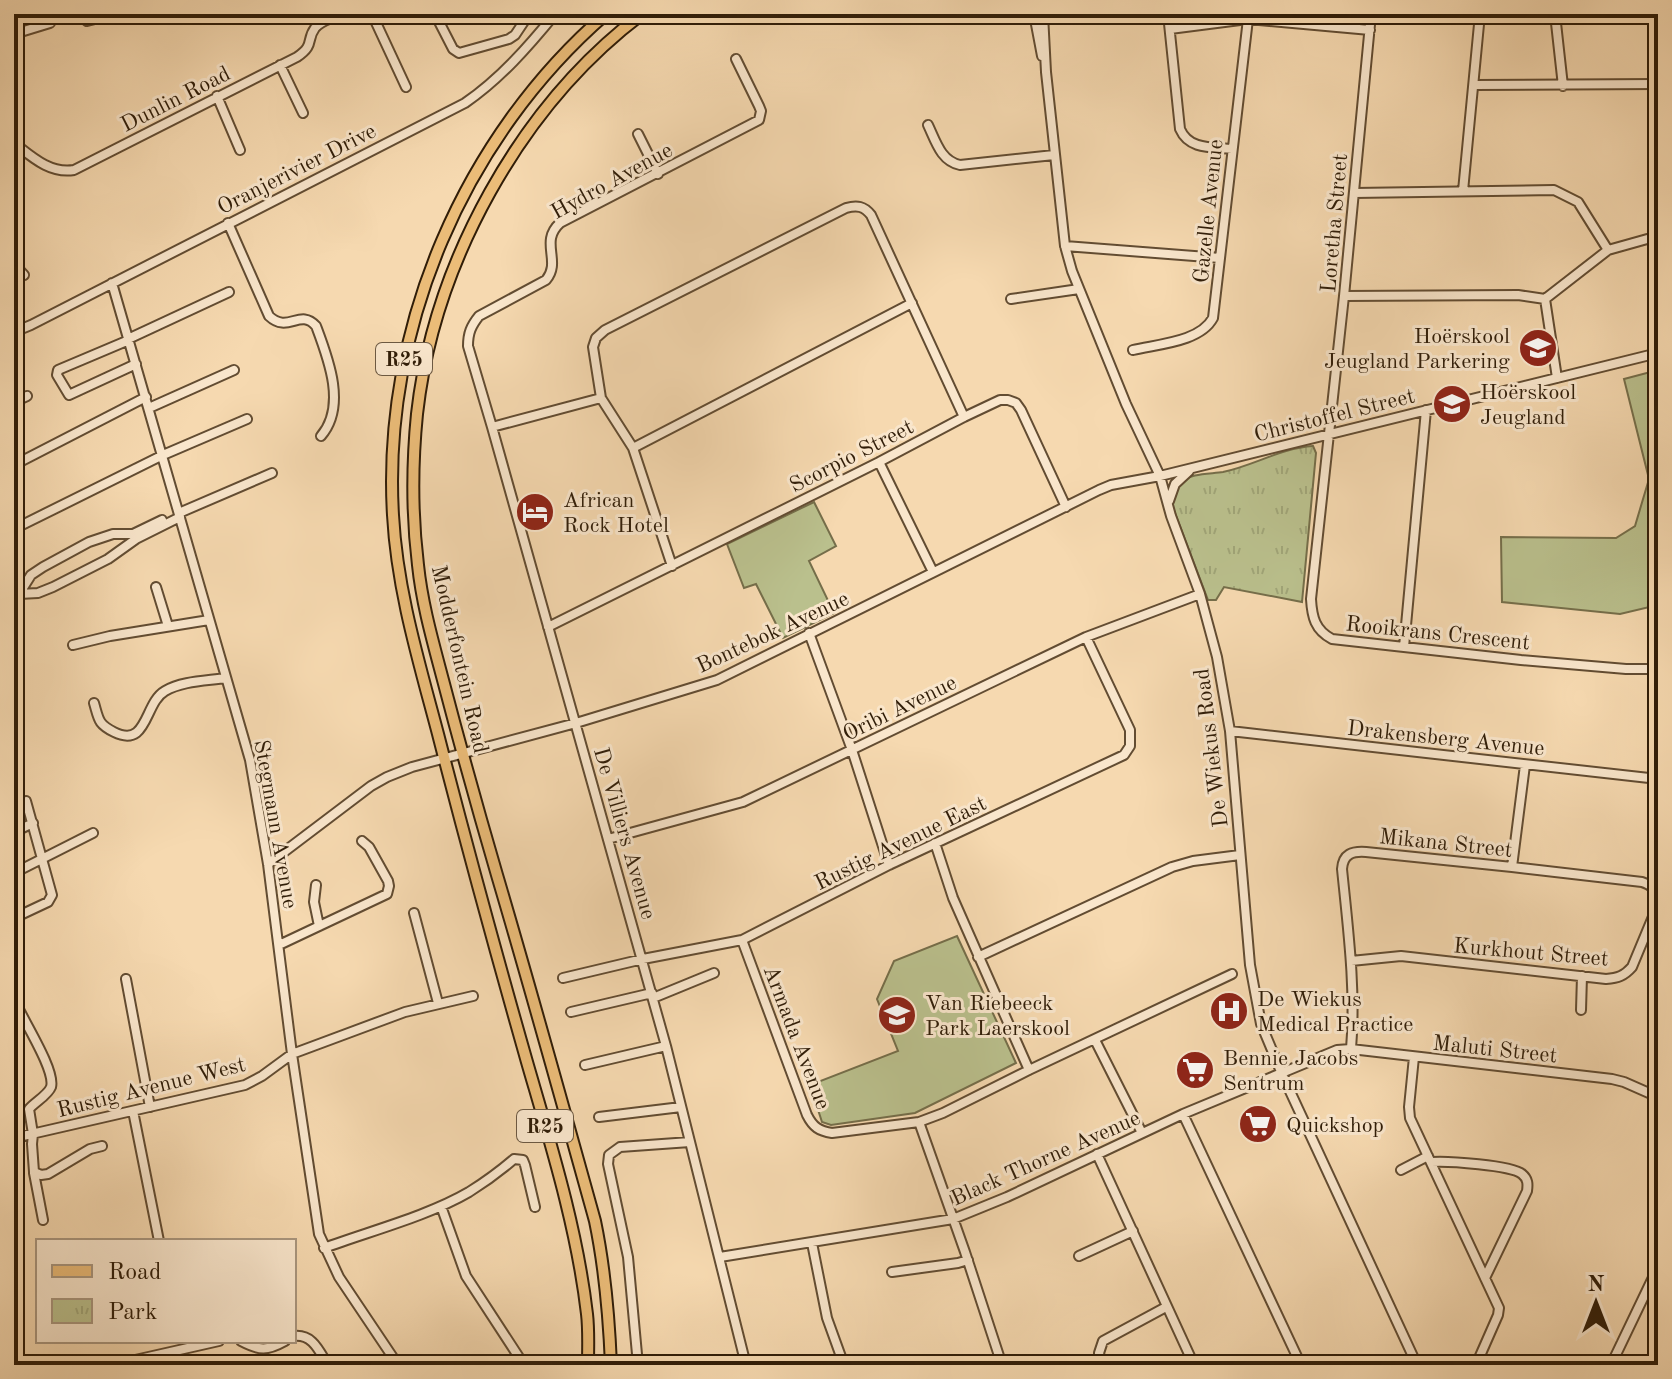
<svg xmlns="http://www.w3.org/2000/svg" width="1672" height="1379" viewBox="0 0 1672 1379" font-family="'Old Standard TT',serif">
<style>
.green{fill:#bac08d;stroke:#756e4a;stroke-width:2}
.park{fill:url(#park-tufts);stroke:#756e4a;stroke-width:2}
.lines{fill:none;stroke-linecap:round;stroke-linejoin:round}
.minor-casing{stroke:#624c32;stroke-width:12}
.major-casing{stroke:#301d08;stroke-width:14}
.minor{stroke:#f9e6cc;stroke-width:8}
.major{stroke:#ebbc78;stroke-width:10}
.labels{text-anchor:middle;stroke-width:6;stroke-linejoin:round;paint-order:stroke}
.shield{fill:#f9e6cc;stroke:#6c5943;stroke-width:2}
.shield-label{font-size:20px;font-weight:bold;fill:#301d08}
.street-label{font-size:22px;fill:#301d08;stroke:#f9e6cc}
.poi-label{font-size:22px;fill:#301d08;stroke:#f9e6cc;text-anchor:start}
</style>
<defs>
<pattern id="park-tufts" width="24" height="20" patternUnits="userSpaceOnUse" patternTransform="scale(2)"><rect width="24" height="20" fill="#bac08d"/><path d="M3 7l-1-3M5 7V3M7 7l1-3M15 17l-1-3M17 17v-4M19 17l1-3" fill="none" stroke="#a0a578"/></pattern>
</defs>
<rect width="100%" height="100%" fill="#f6d9b0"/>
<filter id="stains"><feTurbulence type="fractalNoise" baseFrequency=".0025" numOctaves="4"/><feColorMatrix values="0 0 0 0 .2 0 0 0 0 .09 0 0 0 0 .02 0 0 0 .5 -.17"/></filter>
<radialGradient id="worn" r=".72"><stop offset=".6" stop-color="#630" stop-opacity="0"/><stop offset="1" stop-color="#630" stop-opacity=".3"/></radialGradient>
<path class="green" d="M 1658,370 L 1658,605 L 1620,614 L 1502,602 L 1501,537 L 1616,538 L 1635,526 L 1649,479 L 1624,379 Z
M 814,502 L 836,546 L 809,561 L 834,613 L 783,638 L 756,584 L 744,588 L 727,544 Z
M 957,936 L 1016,1063 L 915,1113 L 831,1125 L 822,1122 L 810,1085 L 898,1051 L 877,999 L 894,961 Z"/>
<path class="park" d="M 1313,446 L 1316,453 L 1302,602 L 1224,587 L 1216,600 L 1208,600 L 1172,505 C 1173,498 1175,487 1181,482 C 1190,473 1211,474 1223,472 C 1253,466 1281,448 1313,446 Z"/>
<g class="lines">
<g class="minor-casing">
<path id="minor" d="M 372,14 L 406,87
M 435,14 L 453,49 L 459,53 L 509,39 L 515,35 L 527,17
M 1034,14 L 1042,56
M 1043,14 L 1046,72 L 1065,246 L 1072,271 L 1126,404 L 1160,476 L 1171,516 L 1200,594 L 1217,657 L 1230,731 L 1250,965 L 1261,1024 L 1282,1074 L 1417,1365
M 1168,14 L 1180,129 C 1189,150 1212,147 1232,149
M 1371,14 L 1344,296 L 1311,599 C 1312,617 1315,630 1332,639 L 1521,660 L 1626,669 L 1658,669
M 1555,14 L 1563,86
M 87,21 L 115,14
M 1170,29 L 1248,19 L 1370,30
M 14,34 L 50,23
M 736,59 L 759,106 L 761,111 L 759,120 L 560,223 C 539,242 562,261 546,280 L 479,316 C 471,326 468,333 468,346 L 492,427 L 666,1046 L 746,1365
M 280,65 L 303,113
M 1475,85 L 1658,84
M 217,96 L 240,150
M 928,125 C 936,142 941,161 960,165 L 1054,155
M 638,134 L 658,174
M 14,143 C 32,157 50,174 74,170 L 297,57 C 315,45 306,40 315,28 C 320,21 333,18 340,14
M 1463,191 L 1480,14
M 1354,193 L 1554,190 L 1578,202 L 1608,250
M 228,223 L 269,316 C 288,334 300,308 316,326 C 328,358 347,406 321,436
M 1065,246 L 1220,258
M 14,264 L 24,275
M 112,283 L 250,760 L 268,864 L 292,1054 L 319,1234 L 339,1277 L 398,1365
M 1344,296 L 1518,295 L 1545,299
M 1011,299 L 1079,289
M 14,332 L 31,325 L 465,103 C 500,79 528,47 555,14
M 128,339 L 229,292
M 129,340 L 58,370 L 57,375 L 69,395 L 136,364
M 1133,350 C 1158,344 1200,342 1213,318 L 1248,19
M 1557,378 L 1545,299 L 1608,250 L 1658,236
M 14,402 L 27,396
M 149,408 L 234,370
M 492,427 L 601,398
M 633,448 L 912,303
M 879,462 L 933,572
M 14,465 L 146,397
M 1169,501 L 1175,484 L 1189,471
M 179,513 L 272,473
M 14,529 L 163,455 L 247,419
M 672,566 L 633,448 L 601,398 L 593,347 L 596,338 L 605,330 L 846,208 C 857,205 864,206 871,215 L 964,417
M 156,587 L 168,626
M 19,594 L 31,575 L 43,567 L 89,542 L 113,534 L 133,534 L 162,520
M 14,597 L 19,594 L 38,593 L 53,587 L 108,559 L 136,539 L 180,517
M 548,627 L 879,462 L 964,417 L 1000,400 L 1008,400 L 1016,403 L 1021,410 L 1066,507
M 809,633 L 852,750 L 889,865
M 73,645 L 110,636 L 209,620
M 1404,647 L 1426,410
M 94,703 C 99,720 98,724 114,732 C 148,749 144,703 165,691 C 182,681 206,681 226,678
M 1230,731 L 1658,779
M 14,832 L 33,823
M 608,839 L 743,802 L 1086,637 L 1200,594
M 935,843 L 953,898 L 1029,1070
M 268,864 L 371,786 L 387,777 L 412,767 L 576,723 L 717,680 L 1099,490 L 1111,485 L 1160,476 L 1658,353
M 1512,867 L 1525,765
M 14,873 L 93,833
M 316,885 L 314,902 L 319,926
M 414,913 L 438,1003
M 14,918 L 48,902 L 52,895 L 26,801
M 742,940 L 807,1115 C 813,1127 819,1131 832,1133 L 919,1122 L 943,1113 L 1029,1070 L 1232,974
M 279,945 L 387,894 L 389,886 L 388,881 L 369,847 L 362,841
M 978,957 L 1172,867 L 1193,861 L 1240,855
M 1351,961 L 1401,956 L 1606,979 C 1618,978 1624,976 1632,967 L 1657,907 L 1658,900
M 563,978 L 643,959 L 742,940 L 889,865 L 1124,755 L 1130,746 L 1130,730 L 1086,637
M 126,979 L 150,1107
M 653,998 L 714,973
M 14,999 C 21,1017 56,1070 51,1087 C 48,1095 35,1102 29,1109 L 33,1134 L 32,1144 L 34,1172 L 41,1175 L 48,1174 L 90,1149 L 102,1146
M 1581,1010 L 1582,976
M 571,1012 L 652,993
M 1095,1040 L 1142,1133
M 1351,1049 C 1356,989 1348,929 1342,869 C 1343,854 1352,851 1366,852 L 1512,867 L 1642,882 C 1651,885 1655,888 1658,898
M 1414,1057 L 1409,1107 L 1410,1118 L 1499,1308 L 1498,1315 L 1476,1365
M 585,1065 L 666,1046
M 133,1111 L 159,1241
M 1183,1114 L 1301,1365
M 599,1117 L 681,1107
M 919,1122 L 965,1252 L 1002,1365
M 14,1138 L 245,1085 L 262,1076 L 292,1054 L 405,1012 L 473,996
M 1097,1154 L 1194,1365
M 1432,1162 C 1447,1161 1511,1165 1522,1174 C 1528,1179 1528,1184 1527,1191 L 1485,1278
M 1401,1170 L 1428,1156
M 34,1173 L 43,1220
M 441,1206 L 466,1276 L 524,1365
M 812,1243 L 827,1318 L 844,1365
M 324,1248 C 370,1231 428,1216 469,1192 C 485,1182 500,1171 514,1159 L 523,1160 L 525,1165 L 535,1207
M 1079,1256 L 1133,1231
M 720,1257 L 953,1219 L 1007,1197 L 1183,1114 L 1337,1050 L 1351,1049 L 1612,1079 L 1624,1082 L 1658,1097
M 892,1272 L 958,1263 L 968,1260
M 294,1336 C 313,1334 319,1351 328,1365
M 241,1341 C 260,1351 267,1351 285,1341
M 113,1365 L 219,1341
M 638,1365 L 628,1257 L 608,1164 L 609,1155 L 620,1147 L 690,1142
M 960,1365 L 1000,1358
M 1102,1365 L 1099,1353 L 1103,1341 L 1166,1307
M 1611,1365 L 1658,1267"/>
</g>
<g class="major-casing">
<path id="major" d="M 588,1365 C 588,1348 589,1331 587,1314 C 577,1228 551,1145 527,1062 C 496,953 466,843 438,734 C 419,662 397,590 393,515 C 382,328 464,137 606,14
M 611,1365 C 609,1316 605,1269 595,1221 C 563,1106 531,990 497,875 C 478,810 460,745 443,680 C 433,642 422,604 418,565 C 412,516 412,464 417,414 C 434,263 520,106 642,14"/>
</g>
<use href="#minor" class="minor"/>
<use href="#major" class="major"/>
</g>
<defs>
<g id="school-disc" transform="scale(2)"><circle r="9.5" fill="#8f2418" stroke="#f9e6cc"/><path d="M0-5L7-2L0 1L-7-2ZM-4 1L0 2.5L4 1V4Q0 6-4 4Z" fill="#fff"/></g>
<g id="hotel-disc" transform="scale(2)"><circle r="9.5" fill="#8f2418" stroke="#f9e6cc"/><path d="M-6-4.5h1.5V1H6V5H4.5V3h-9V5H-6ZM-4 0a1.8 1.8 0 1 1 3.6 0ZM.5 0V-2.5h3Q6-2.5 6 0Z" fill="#fff"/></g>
<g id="hospital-disc" transform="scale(2)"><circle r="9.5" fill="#8f2418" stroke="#f9e6cc"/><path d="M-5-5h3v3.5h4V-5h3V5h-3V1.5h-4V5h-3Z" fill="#fff"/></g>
<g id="supermarket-disc" transform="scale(2)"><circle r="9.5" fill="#8f2418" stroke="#f9e6cc"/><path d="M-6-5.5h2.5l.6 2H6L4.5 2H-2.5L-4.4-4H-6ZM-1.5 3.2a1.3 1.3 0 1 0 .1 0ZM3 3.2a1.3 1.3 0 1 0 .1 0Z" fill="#fff"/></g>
</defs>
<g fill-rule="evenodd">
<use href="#school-disc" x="1538" y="348"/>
<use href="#school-disc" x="1452" y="404"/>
<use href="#hotel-disc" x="535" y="512"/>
<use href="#hospital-disc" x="1229" y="1011"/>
<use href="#school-disc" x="897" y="1015"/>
<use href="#supermarket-disc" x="1195" y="1070"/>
<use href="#supermarket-disc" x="1258" y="1124"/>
</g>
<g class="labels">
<g class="shield">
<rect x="376" y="343" width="56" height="32" rx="6"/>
<rect x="517" y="1110" width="56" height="32" rx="6"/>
</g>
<g class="shield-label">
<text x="404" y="366">R25</text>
<text x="545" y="1133">R25</text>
</g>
<g class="street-label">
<text transform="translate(175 98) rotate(-27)" y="8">Dunlin Road</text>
<text transform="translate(296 168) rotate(-27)" y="8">Oranjerivier Drive</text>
<text transform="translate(611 180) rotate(-29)" y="8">Hydro Avenue</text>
<text transform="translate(1207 211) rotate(-84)" y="8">Gazelle Avenue</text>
<text transform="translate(1333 223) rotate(-85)" y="8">Loretha Street</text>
<text transform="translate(1334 414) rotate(-14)" y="8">Christoffel Street</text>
<text transform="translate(851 455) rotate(-27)" y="8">Scorpio Street</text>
<text transform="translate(772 631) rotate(-25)" y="8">Bontebok Avenue</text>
<text transform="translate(1438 632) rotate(6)" y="8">Rooikrans Crescent</text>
<text transform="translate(461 659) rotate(77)" y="8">Modderfontein Road</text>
<text transform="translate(899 707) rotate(-26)" y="8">Oribi Avenue</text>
<text transform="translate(1446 737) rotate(6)" y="8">Drakensberg Avenue</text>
<text transform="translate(1210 748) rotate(-97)" y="8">De Wiekus Road</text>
<text transform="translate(277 824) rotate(80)" y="8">Stegmann Avenue</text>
<text transform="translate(626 833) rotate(74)" y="8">De Villiers Avenue</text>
<text transform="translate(900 842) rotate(-26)" y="8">Rustig Avenue East</text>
<text transform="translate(1446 842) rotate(6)" y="8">Mikana Street</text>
<text transform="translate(1531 951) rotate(5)" y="8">Kurkhout Street</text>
<text transform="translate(798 1037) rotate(69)" y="8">Armada Avenue</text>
<text transform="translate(1495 1048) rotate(6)" y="8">Maluti Street</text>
<text transform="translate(151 1086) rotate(-14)" y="8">Rustig Avenue West</text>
<text transform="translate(1045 1157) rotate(-24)" y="8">Black Thorne Avenue</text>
</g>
<g class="poi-label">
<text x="1510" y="343" text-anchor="end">Hoërskool<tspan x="1510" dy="25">Jeugland Parkering</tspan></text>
<text x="1480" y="399">Hoërskool<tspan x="1480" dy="25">Jeugland</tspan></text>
<text x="563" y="507">African<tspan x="563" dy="25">Rock Hotel</tspan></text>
<text x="1257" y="1006">De Wiekus<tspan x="1257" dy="25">Medical Practice</tspan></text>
<text x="925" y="1010">Van Riebeeck<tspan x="925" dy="25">Park Laerskool</tspan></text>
<text x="1223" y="1065">Bennie Jacobs<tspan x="1223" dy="25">Sentrum</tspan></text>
<text x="1286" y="1132">Quickshop</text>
</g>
</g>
<rect width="1672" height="1379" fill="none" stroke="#f6d9b0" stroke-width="48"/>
<rect x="16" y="16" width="1640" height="1347" fill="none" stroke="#301d08" stroke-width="4"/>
<rect x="24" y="24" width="1624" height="1331" fill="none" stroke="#301d08" stroke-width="2"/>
<rect x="36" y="1239" width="260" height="104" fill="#f9e6cc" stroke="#a9967e" stroke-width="2"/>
<rect x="52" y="1265" width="40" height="12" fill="#ebbc78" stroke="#a9967e" stroke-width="2"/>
<text x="108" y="1279" font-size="24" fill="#301d08">Road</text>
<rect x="52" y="1299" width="40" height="24" fill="url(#park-tufts)" stroke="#a9967e" stroke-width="2"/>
<text x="108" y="1319" font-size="24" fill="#301d08">Park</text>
<g transform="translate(1596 1303)" stroke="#f9e6cc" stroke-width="6" paint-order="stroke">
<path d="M0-6L14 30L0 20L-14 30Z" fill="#301d08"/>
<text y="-12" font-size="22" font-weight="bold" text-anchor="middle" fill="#301d08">N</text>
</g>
<rect width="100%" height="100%" filter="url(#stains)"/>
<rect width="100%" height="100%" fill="url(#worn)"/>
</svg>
